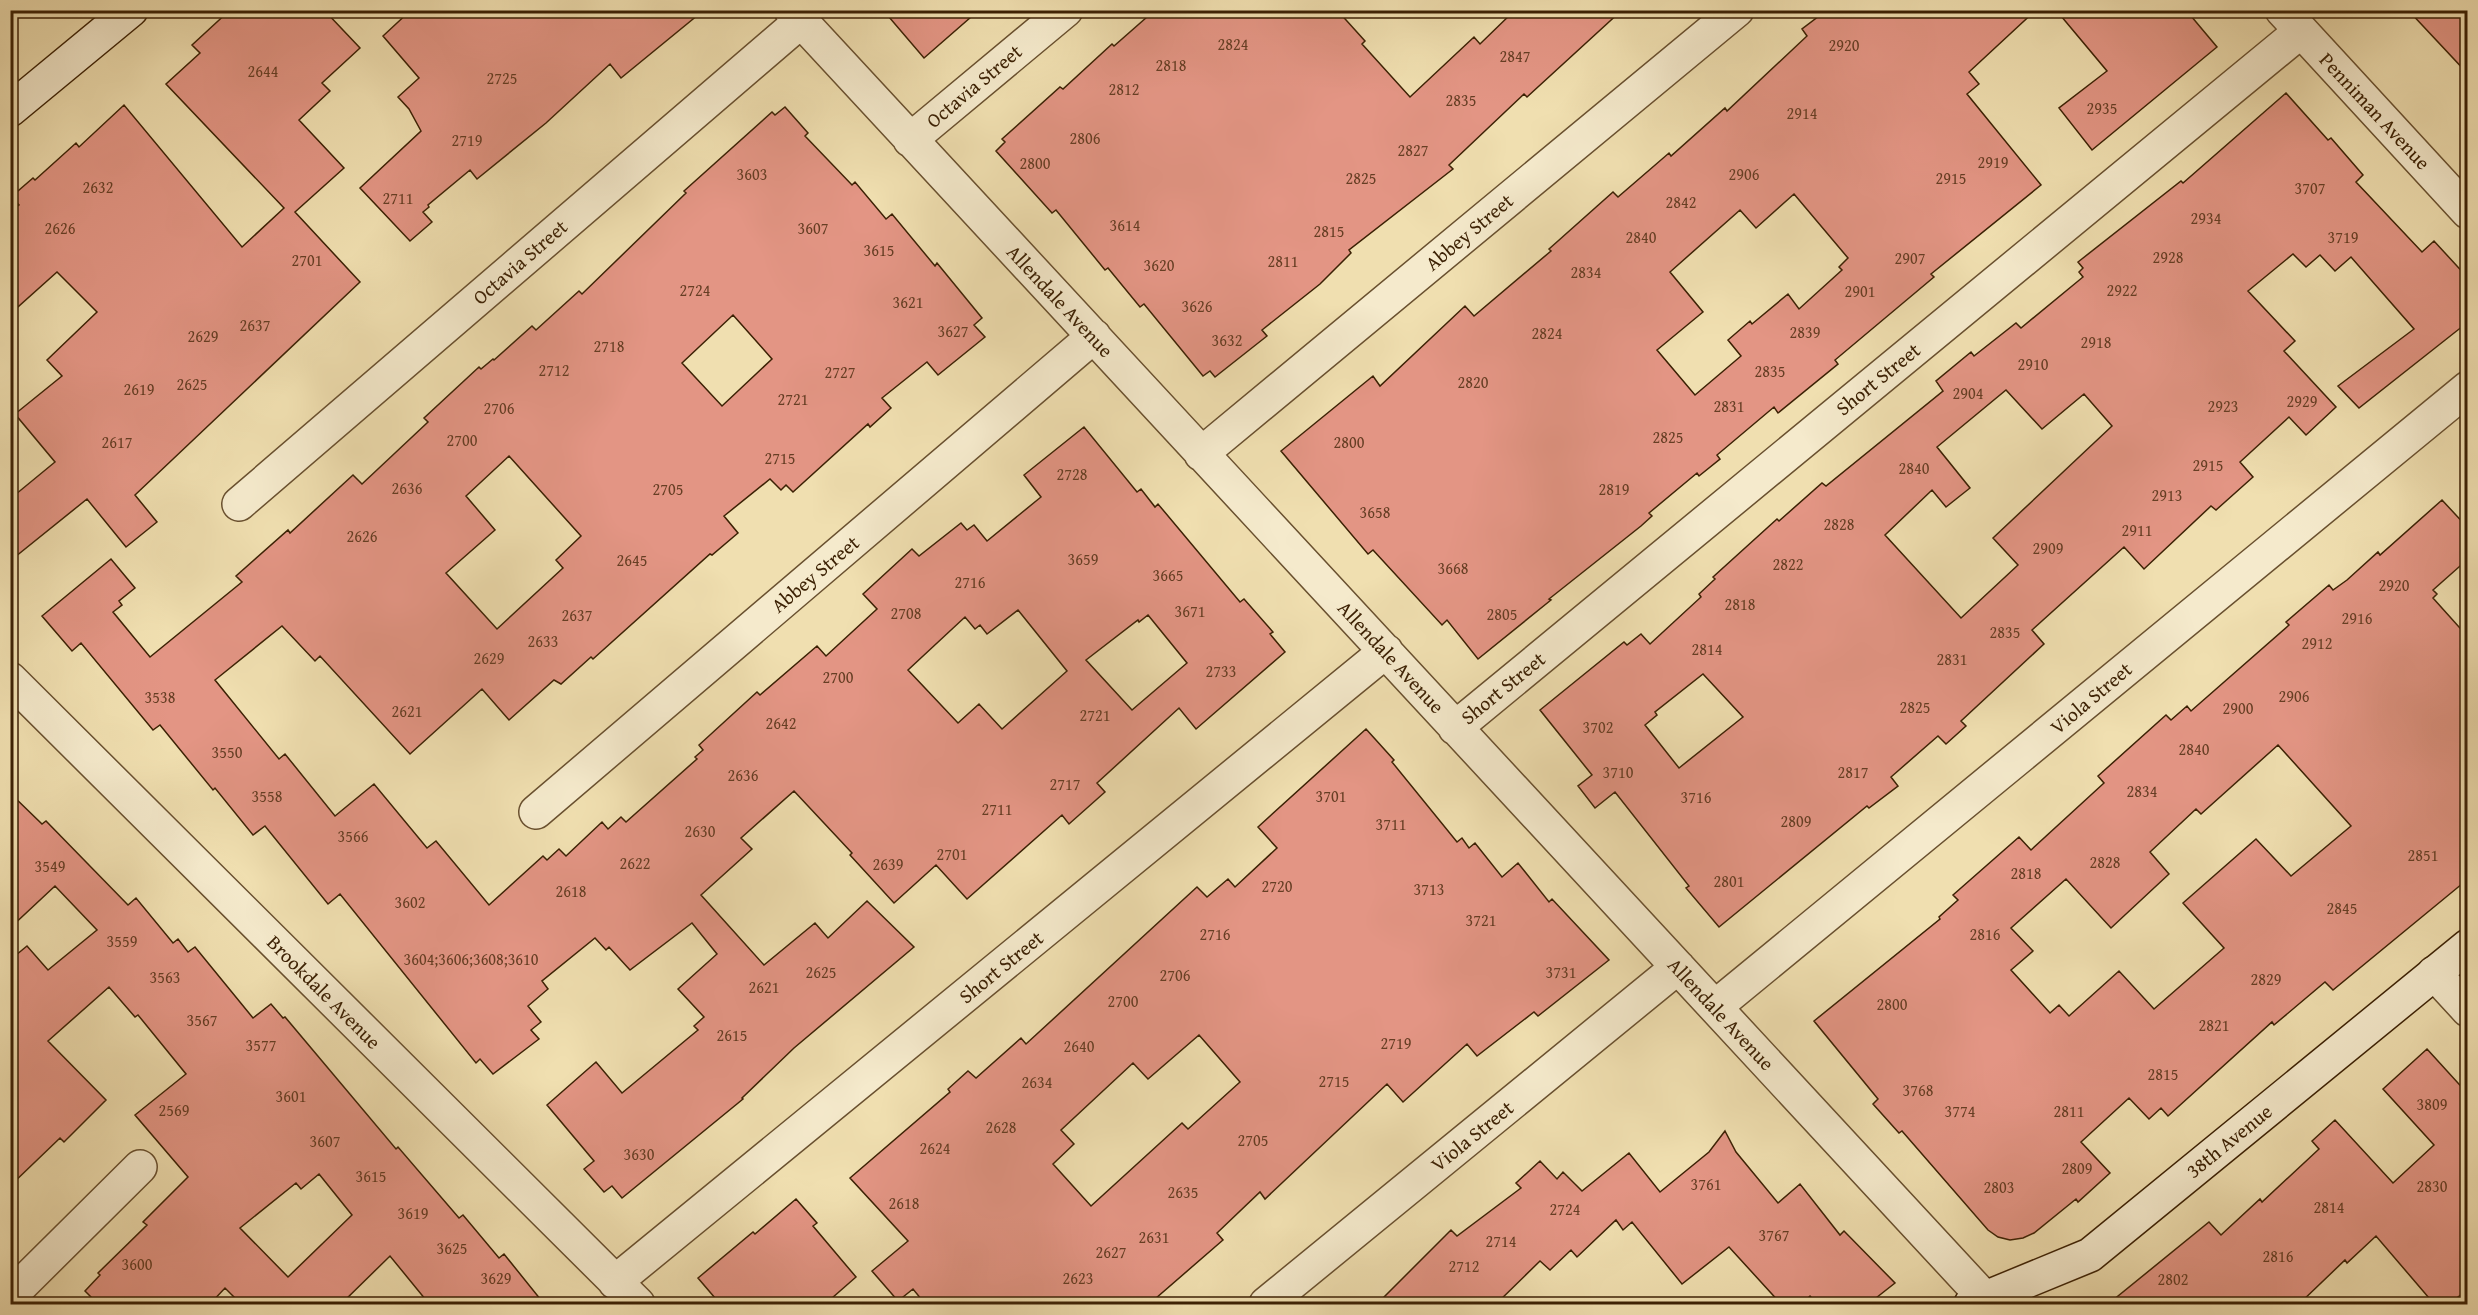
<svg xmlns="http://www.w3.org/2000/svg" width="2478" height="1315" viewBox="0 0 2478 1315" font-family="'Gentium Book Plus',serif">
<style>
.building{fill:#e39584;stroke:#3c2104;stroke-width:1.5;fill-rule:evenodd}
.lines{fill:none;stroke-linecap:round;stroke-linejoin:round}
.street-casing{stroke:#69502f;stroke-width:36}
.secondary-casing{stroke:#3c2104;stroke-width:36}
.street{stroke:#f5eacc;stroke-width:33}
.secondary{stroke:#f5eacc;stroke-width:33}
.labels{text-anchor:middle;stroke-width:6;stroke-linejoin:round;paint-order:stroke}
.number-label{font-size:16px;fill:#663e24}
.street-label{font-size:20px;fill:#3c2104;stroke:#f5eacc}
</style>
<rect width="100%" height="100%" fill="#f0dfb0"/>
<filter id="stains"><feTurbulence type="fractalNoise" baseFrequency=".00333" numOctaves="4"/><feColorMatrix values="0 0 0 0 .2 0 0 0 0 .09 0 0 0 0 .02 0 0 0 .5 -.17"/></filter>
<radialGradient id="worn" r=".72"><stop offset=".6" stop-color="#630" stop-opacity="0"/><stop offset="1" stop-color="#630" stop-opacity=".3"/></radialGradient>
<path class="building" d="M 230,10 L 324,10 L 360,48 L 322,83 L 330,91 L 299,120 L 344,168 L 295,212 L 360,282 L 135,495 L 157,522 L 126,547 L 87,499 L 10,561 L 10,499 L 55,462 L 15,414 L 62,376 L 47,360 L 97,312 L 57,272 L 10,314 L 10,212 L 19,205 L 11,197 L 33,178 L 35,180 L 76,143 L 79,147 L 124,105 L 242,247 L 284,208 L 166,84 L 200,53 L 192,45 Z
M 411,10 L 704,10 L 621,78 L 610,64 L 546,123 L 477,179 L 470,170 L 428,205 L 429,207 L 423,212 L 432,222 L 410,241 L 360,188 L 421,131 L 409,109 L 398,97 L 419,78 L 383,36 Z
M 883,10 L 979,10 L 924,58 Z
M 1155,10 L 1337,10 L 1365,41 L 1362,44 L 1410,97 L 1474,37 L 1480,44 L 1515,10 L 1622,10 L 1527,97 L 1524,94 L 1449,165 L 1453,169 L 1349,250 L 1351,253 L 1320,284 L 1262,330 L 1267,336 L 1215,377 L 1210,371 L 1203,376 L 1144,304 L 1140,307 L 1108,268 L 1105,270 L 1056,210 L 1052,213 L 996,151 L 1005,142 L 1002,139 L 1060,87 L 1063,89 L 1112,44 L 1114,46 Z
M 1827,10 L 2036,10 L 1969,72 L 1979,84 L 1967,94 L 2041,185 L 1931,274 L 1934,277 L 1835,360 L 1838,364 L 1778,413 L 1774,407 L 1717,455 L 1720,459 L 1699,476 L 1697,473 L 1649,513 L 1652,516 L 1641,526 L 1549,599 L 1551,600 L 1478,659 L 1447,620 L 1442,625 L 1373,550 L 1368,554 L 1281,451 L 1373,376 L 1380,386 L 1465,306 L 1474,316 L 1551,251 L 1549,249 L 1613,192 L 1618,197 L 1669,153 L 1671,156 L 1725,108 L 1727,111 L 1807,36 L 1802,29 ZM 1794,194 L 1848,258 L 1839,267 L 1842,270 L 1799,309 L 1788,294 L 1752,324 L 1750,321 L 1728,340 L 1741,356 L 1695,395 L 1657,350 L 1703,312 L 1670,272 L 1740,210 L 1756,228 Z
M 2056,10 L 2186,10 L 2217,47 L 2092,150 L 2059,108 L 2107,71 Z
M 2408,10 L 2468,10 L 2468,74 Z
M 2286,93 L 2328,140 L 2331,138 L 2363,175 L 2356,182 L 2422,252 L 2434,241 L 2468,278 L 2468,322 L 2359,408 L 2338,386 L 2414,329 L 2351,257 L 2335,271 L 2320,255 L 2306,267 L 2293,254 L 2248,291 L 2295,341 L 2284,351 L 2336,407 L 2306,435 L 2289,417 L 2240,462 L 2253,477 L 2216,510 L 2211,506 L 2144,569 L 2124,547 L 2032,630 L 2044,644 L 1961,721 L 1966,726 L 1946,744 L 1938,736 L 1891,777 L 1898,786 L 1869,808 L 1867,806 L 1719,927 L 1686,888 L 1689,886 L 1615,792 L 1595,808 L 1578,786 L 1592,775 L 1540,710 L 1624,642 L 1627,645 L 1641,634 L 1650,644 L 1701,597 L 1699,594 L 1715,579 L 1713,577 L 1777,519 L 1779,521 L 1822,483 L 1826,486 L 1943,391 L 1936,381 L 1971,352 L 1974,356 L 2016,323 L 2021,328 L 2083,277 L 2079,272 L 2083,268 L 2078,262 L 2181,181 L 2183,183 ZM 2006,390 L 2042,429 L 2084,394 L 2112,426 L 1993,538 L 2018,565 L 1961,618 L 1885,535 L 1932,490 L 1946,507 L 1970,488 L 1937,447 ZM 1703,674 L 1743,717 L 1679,768 L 1645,725 L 1657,715 L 1655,712 Z
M 785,107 L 808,133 L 805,136 L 852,185 L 855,182 L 886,219 L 892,214 L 935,266 L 937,263 L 982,318 L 974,325 L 985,337 L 938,375 L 927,362 L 882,398 L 891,408 L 870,427 L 868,424 L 793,492 L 786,485 L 781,490 L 770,479 L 724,516 L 738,533 L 712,555 L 710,554 L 593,659 L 591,657 L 561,684 L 554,680 L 509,720 L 482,689 L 410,754 L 320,656 L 315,661 L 282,626 L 215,680 L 279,759 L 285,754 L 335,816 L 374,784 L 427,848 L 436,841 L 489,905 L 543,856 L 547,860 L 559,849 L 566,856 L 602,822 L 608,829 L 621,817 L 626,822 L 697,759 L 695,757 L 703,750 L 699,745 L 757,692 L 760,695 L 817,646 L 826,656 L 877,609 L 863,594 L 912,549 L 919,556 L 961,523 L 967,530 L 974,525 L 987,541 L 1041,497 L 1024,475 L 1084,427 L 1137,492 L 1141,489 L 1155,507 L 1158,504 L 1240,602 L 1244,599 L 1273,632 L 1270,634 L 1285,652 L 1196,729 L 1179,708 L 1097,783 L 1105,792 L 1069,824 L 1062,815 L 967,899 L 936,865 L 894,903 L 850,855 L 852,853 L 794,791 L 741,838 L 752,849 L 701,895 L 764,965 L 815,923 L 828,938 L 867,901 L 914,947 L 794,1048 L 742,1098 L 743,1099 L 622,1198 L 612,1186 L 604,1192 L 584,1169 L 594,1161 L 547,1105 L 596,1062 L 622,1093 L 698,1030 L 694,1026 L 704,1017 L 678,989 L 717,954 L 692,923 L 630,970 L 609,947 L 606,950 L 595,938 L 542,981 L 548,989 L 528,1006 L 541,1022 L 531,1030 L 539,1039 L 493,1074 L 480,1059 L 476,1063 L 340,894 L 328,904 L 265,826 L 253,835 L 215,788 L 213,790 L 160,725 L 153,730 L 81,643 L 72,651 L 42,616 L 111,559 L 135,588 L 119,601 L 122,605 L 113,612 L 150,657 L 242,582 L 236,576 L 288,530 L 290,533 L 353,475 L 362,484 L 428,422 L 424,418 L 479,367 L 481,369 L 493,359 L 494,360 L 532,326 L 536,330 L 579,291 L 582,294 L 686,193 L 684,191 L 772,112 L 775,115 ZM 733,315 L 772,359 L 722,406 L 682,363 ZM 509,456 L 581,536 L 556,560 L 563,568 L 497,629 L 446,573 L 495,530 L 466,496 ZM 1018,610 L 1067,671 L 1002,729 L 979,704 L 958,723 L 908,670 L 965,617 L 975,629 L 980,625 L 987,634 ZM 1148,615 L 1187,663 L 1132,710 L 1086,660 L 1138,620 L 1139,622 Z
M 2442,500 L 2468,528 L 2468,559 L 2433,590 L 2437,594 L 2433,598 L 2468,637 L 2468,879 L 2333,990 L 2325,982 L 2274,1025 L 2272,1022 L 2168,1116 L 2161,1108 L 2149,1119 L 2129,1098 L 2081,1142 L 2110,1173 L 2078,1202 L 2076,1199 L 2034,1233 L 2023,1238 L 2010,1240 L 1998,1237 L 1988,1230 L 1902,1131 L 1899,1133 L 1873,1104 L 1878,1099 L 1814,1021 L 1940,919 L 1939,917 L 1958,900 L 1953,895 L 2019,837 L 2031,850 L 2104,783 L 2098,776 L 2166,715 L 2171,720 L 2187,706 L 2191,711 L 2289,625 L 2286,622 L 2329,585 L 2333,590 L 2347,580 L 2378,552 L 2380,555 ZM 2278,745 L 2351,826 L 2291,876 L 2256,839 L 2183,903 L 2224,948 L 2154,1009 L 2119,971 L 2069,1016 L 2059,1005 L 2050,1013 L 2011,970 L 2033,951 L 2011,928 L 2066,879 L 2111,928 L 2169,874 L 2150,852 L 2196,809 L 2201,814 Z
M 1366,729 L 1394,760 L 1392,762 L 1457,842 L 1462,838 L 1469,848 L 1475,843 L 1502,877 L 1518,863 L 1549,902 L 1552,899 L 1609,960 L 1538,1016 L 1534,1012 L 1477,1056 L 1467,1044 L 1403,1102 L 1387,1084 L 1265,1199 L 1260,1192 L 1217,1233 L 1223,1240 L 1148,1305 L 926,1305 L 913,1289 L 898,1301 L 872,1271 L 908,1241 L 850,1178 L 950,1092 L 948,1089 L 968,1071 L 976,1078 L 1021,1038 L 1026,1044 L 1197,887 L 1207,897 L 1228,879 L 1235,887 L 1277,848 L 1258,827 ZM 1199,1035 L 1240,1082 L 1188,1129 L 1182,1123 L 1091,1206 L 1053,1164 L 1074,1144 L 1061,1130 L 1133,1063 L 1148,1079 Z
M 10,793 L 42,824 L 46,821 L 128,905 L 136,898 L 173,943 L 178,939 L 188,952 L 195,947 L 253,1018 L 271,1004 L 283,1018 L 285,1017 L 396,1149 L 398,1147 L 459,1218 L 463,1215 L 499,1258 L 504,1254 L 545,1305 L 430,1305 L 390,1256 L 340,1305 L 242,1305 L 225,1288 L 209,1305 L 99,1305 L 85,1291 L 100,1275 L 98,1273 L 147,1225 L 143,1222 L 188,1177 L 135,1115 L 186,1074 L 138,1015 L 135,1017 L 109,987 L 48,1041 L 106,1100 L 64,1142 L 60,1138 L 10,1186 L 10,960 L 27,946 L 48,970 L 97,930 L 55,886 L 10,928 ZM 319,1174 L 352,1215 L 288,1277 L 240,1228 L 296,1183 L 301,1189 Z
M 2427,1049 L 2468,1094 L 2468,1289 L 2448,1305 L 2435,1305 L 2376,1236 L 2347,1263 L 2345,1260 L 2298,1305 L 2107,1305 L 2209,1222 L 2221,1235 L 2260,1199 L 2262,1202 L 2319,1149 L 2312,1141 L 2335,1120 L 2393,1183 L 2434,1145 L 2383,1089 Z
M 1725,1131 L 1736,1152 L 1778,1203 L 1800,1184 L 1840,1235 L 1844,1231 L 1895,1283 L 1867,1305 L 1818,1305 L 1810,1296 L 1801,1305 L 1782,1305 L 1729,1247 L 1682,1284 L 1632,1222 L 1623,1230 L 1616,1220 L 1577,1257 L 1571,1250 L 1550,1270 L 1540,1261 L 1495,1305 L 1376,1305 L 1451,1230 L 1457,1236 L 1521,1188 L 1516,1183 L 1540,1161 L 1557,1179 L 1563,1172 L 1582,1191 L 1629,1153 L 1660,1192 L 1709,1152 Z
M 796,1199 L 817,1223 L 813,1226 L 856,1277 L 824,1305 L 721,1305 L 698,1278 L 753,1232 L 755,1234 Z"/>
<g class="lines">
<g class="street-casing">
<path id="street" d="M 791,10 L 1990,1304
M 2282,10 L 2468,212
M 910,140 L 1066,10
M 1201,454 L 1737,10
M 239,504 L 801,21
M 10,679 L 638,1304
M 1455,728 L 2301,31
M 536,812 L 1094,336
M 2434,973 L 2468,1010
M 1715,1007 L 2468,388
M 615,1282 L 1386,651
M 10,1296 L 140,1167
M 1266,1304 L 1678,967"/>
</g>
<g class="secondary-casing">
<path id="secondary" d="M 10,110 L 131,10
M 1971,1304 L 2090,1255 L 2468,946"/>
</g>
<use href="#street" class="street"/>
<use href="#secondary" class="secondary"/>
</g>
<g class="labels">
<g class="number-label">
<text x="1233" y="50">2824</text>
<text x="1844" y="51">2920</text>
<text x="1515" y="62">2847</text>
<text x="1171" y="71">2818</text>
<text x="263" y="77">2644</text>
<text x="502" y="84">2725</text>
<text x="1124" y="95">2812</text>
<text x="1461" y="106">2835</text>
<text x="2102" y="114">2935</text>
<text x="1802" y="119">2914</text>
<text x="1085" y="144">2806</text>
<text x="467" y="146">2719</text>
<text x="1413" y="156">2827</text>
<text x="1993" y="168">2919</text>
<text x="1035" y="169">2800</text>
<text x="752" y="180">3603</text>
<text x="1744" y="180">2906</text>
<text x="1361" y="184">2825</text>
<text x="1951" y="184">2915</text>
<text x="98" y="193">2632</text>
<text x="2310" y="194">3707</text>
<text x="398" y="204">2711</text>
<text x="1681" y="208">2842</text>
<text x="2206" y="224">2934</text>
<text x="1125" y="231">3614</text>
<text x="60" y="234">2626</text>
<text x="813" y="234">3607</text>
<text x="1329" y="237">2815</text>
<text x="1641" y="243">2840</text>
<text x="2343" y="243">3719</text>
<text x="879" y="256">3615</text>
<text x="2168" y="263">2928</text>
<text x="1910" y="264">2907</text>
<text x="307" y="266">2701</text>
<text x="1283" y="267">2811</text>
<text x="1159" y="271">3620</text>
<text x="1586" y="278">2834</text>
<text x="695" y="296">2724</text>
<text x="2122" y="296">2922</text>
<text x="1860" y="297">2901</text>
<text x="908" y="308">3621</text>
<text x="1197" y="312">3626</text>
<text x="255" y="331">2637</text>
<text x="953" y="337">3627</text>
<text x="1805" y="338">2839</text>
<text x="1547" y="339">2824</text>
<text x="203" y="342">2629</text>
<text x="1227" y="346">3632</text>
<text x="2096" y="348">2918</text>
<text x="609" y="352">2718</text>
<text x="2033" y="370">2910</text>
<text x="554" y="376">2712</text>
<text x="1770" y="377">2835</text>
<text x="840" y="378">2727</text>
<text x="1473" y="388">2820</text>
<text x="192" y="390">2625</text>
<text x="139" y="395">2619</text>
<text x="1968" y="399">2904</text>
<text x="793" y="405">2721</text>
<text x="2302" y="407">2929</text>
<text x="1729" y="412">2831</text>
<text x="2223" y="412">2923</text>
<text x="499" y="414">2706</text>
<text x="1668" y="443">2825</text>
<text x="462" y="446">2700</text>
<text x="117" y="448">2617</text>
<text x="1349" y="448">2800</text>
<text x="780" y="464">2715</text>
<text x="2208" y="471">2915</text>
<text x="1914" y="474">2840</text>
<text x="1072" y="480">2728</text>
<text x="407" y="494">2636</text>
<text x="668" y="495">2705</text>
<text x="1614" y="495">2819</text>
<text x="2167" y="501">2913</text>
<text x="1375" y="518">3658</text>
<text x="1839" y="530">2828</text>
<text x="2137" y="536">2911</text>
<text x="362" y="542">2626</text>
<text x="2048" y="554">2909</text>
<text x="1083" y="565">3659</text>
<text x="632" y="566">2645</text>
<text x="1788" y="570">2822</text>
<text x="1453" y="574">3668</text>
<text x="1168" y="581">3665</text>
<text x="970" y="588">2716</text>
<text x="2394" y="591">2920</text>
<text x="1740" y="610">2818</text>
<text x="1190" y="617">3671</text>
<text x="906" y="619">2708</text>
<text x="1502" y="620">2805</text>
<text x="577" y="621">2637</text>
<text x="2357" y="624">2916</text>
<text x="2005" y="638">2835</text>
<text x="543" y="647">2633</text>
<text x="2317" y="649">2912</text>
<text x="1707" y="655">2814</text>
<text x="489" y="664">2629</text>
<text x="1952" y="665">2831</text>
<text x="1221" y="677">2733</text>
<text x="838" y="683">2700</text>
<text x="2294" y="702">2906</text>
<text x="160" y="703">3538</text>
<text x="1915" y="713">2825</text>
<text x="2238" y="714">2900</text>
<text x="407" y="717">2621</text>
<text x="1095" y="721">2721</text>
<text x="781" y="729">2642</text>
<text x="1598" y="733">3702</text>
<text x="2194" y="755">2840</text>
<text x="227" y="758">3550</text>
<text x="1618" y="778">3710</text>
<text x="1853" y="778">2817</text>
<text x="743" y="781">2636</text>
<text x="1065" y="790">2717</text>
<text x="2142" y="797">2834</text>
<text x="267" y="802">3558</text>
<text x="1331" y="802">3701</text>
<text x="1696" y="803">3716</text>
<text x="997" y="815">2711</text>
<text x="1796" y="827">2809</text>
<text x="1391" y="830">3711</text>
<text x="700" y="837">2630</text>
<text x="353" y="842">3566</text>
<text x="952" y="860">2701</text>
<text x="2423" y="861">2851</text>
<text x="2105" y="868">2828</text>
<text x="635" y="869">2622</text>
<text x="888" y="870">2639</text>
<text x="50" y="872">3549</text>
<text x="2026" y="879">2818</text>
<text x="1729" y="887">2801</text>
<text x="1277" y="892">2720</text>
<text x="1429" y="895">3713</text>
<text x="571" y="897">2618</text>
<text x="410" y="908">3602</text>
<text x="2342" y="914">2845</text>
<text x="1481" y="926">3721</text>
<text x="1215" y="940">2716</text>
<text x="1985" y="940">2816</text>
<text x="122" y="947">3559</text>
<text x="471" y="965">3604;3606;3608;3610</text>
<text x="821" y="978">2625</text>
<text x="1561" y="978">3731</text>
<text x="1175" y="981">2706</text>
<text x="165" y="983">3563</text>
<text x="2266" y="985">2829</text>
<text x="764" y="993">2621</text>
<text x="1123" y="1007">2700</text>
<text x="1892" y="1010">2800</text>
<text x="202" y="1026">3567</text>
<text x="2214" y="1031">2821</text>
<text x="732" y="1041">2615</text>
<text x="1396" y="1049">2719</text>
<text x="261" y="1051">3577</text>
<text x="1079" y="1052">2640</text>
<text x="2163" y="1080">2815</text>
<text x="1334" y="1087">2715</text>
<text x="1037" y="1088">2634</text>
<text x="1918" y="1096">3768</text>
<text x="291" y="1102">3601</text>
<text x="2432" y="1110">3809</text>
<text x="174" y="1116">2569</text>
<text x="1960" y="1117">3774</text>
<text x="2069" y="1117">2811</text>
<text x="1001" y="1133">2628</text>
<text x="1253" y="1146">2705</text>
<text x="325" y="1147">3607</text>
<text x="935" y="1154">2624</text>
<text x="639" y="1160">3630</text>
<text x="2077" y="1174">2809</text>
<text x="371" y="1182">3615</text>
<text x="1706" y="1190">3761</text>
<text x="2432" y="1192">2830</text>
<text x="1999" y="1193">2803</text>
<text x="1183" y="1198">2635</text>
<text x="904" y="1209">2618</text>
<text x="2329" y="1213">2814</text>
<text x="1565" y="1215">2724</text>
<text x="413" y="1219">3619</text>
<text x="1774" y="1241">3767</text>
<text x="1154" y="1243">2631</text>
<text x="1501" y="1247">2714</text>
<text x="452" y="1254">3625</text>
<text x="1111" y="1258">2627</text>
<text x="2278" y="1262">2816</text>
<text x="137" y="1270">3600</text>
<text x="1464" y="1272">2712</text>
<text x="496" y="1284">3629</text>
<text x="1078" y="1284">2623</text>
<text x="2173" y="1285">2802</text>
</g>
<g class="street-label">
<text transform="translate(974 86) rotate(-40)" y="7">Octavia Street</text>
<text transform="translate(2375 111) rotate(47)" y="7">Penniman Avenue</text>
<text transform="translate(1469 232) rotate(-40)" y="7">Abbey Street</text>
<text transform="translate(520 262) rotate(-41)" y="7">Octavia Street</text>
<text transform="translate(1060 301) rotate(47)" y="7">Allendale Avenue</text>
<text transform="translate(1878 379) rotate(-39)" y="7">Short Street</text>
<text transform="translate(815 574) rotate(-40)" y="7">Abbey Street</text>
<text transform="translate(1391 657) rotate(47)" y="7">Allendale Avenue</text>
<text transform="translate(1503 688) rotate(-39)" y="7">Short Street</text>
<text transform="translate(2091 698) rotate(-40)" y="7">Viola Street</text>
<text transform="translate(1001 967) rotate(-39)" y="7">Short Street</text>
<text transform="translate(324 992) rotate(45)" y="7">Brookdale Avenue</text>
<text transform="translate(1721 1014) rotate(47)" y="7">Allendale Avenue</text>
<text transform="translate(1472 1136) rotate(-39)" y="7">Viola Street</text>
<text transform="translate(2229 1141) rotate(-39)" y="7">38th Avenue</text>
</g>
</g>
<rect width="2478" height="1315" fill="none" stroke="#f0dfb0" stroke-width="36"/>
<rect x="12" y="12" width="2454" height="1291" fill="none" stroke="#3c2104" stroke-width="3"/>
<rect x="18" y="18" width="2442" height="1279" fill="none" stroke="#3c2104" stroke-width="1.5"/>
<rect width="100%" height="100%" filter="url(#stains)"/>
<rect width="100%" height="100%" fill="url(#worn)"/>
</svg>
